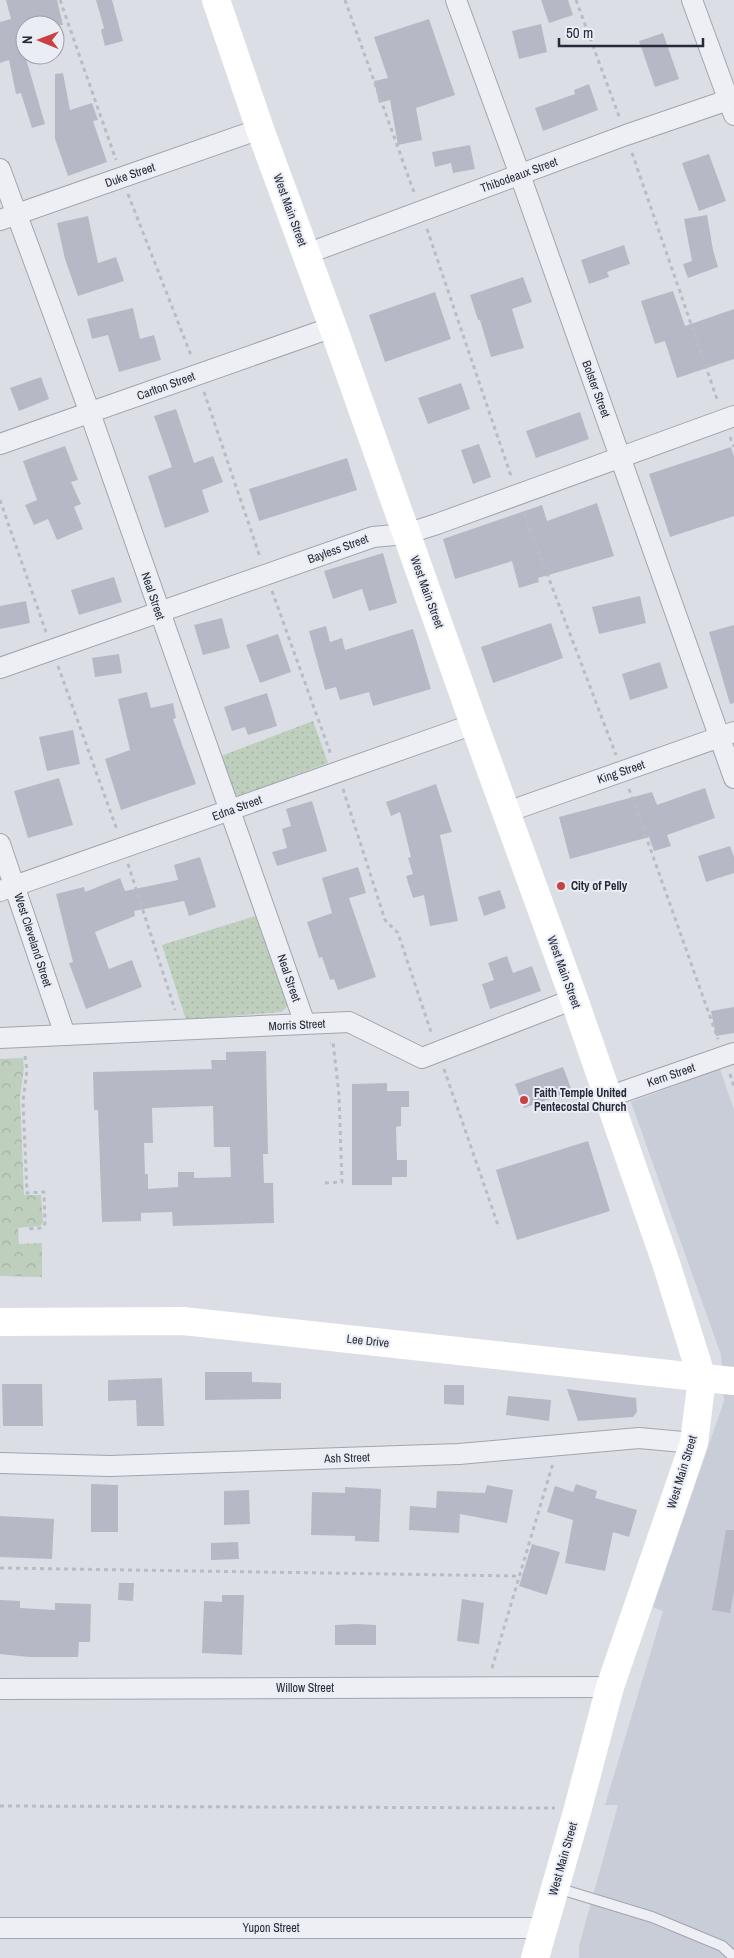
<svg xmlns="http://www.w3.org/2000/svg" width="734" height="1958" font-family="'Archivo Narrow',sans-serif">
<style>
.built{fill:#c9cdd7}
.grass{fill:url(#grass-dots)}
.forest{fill:url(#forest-crowns)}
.building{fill:#b6b9c5;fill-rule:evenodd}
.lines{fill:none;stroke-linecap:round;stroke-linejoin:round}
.lane-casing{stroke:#a1a5af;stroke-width:12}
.street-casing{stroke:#a1a5af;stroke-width:22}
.path{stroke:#babcc4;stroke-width:3;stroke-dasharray:4 4;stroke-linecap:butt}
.lane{stroke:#eeeff4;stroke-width:10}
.street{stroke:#eeeff4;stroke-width:20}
.secondary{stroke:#fff;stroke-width:28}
.poi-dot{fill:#cb4043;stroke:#eaedf3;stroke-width:2}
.labels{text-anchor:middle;stroke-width:4;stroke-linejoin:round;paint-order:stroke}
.street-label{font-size:12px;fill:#262b3b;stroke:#eaedf3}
.poi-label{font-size:12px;font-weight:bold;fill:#262b3b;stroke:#eaedf3;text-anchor:start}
</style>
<defs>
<pattern id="grass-dots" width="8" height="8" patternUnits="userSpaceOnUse" patternTransform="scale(1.25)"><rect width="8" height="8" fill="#bfcfbd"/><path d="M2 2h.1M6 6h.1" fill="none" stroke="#a4b2a3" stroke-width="1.8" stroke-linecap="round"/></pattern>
<pattern id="forest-crowns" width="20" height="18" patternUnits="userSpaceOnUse" patternTransform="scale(1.25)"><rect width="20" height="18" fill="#bfcfbd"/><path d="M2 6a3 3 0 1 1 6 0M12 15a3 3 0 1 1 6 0" fill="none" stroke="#a4b2a3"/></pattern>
</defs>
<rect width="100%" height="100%" fill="#dbdee5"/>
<path class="built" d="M720 1069 734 1110V1958H579V1946L618 1805H605L663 1611 653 1607 724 1401 721 1355 631 1102Z"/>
<path class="grass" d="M313 721 328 763 236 797 221 756Z
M258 915 289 1001 286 1008 281 1012 186 1020 162 945Z"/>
<path class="forest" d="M23 1058 24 1068 20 1097 24 1195H41L43 1222 40 1226 18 1228 19 1244 42 1243V1277L0 1276V1059Z"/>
<path class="building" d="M6 0H57L63 25H25V37L20 38 45 124 32 128 21 93 16 94 9 60 0 63V22L11 19Z
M96 0H112L123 41 105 46 101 30 104 28Z
M541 0H568L573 15 549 23Z
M429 19 455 95 416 108 422 140 398 145 390 100 379 103 374 81 388 78 374 37Z
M541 24 547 52 519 59 512 31Z
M663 33 679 79 655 87 639 41Z
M63 73 70 110 92 103 98 120 93 121 107 162 68 176 55 139V74Z
M589 84 598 110 543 131 535 108 575 94 574 90Z
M470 145 475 169 453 173 451 163 435 167 432 152Z
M709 154 726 201 699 211 682 163Z
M707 215 713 250 718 267 688 278 683 264 692 261 684 219Z
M88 216 98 263 116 257 124 281 78 296 65 259 57 223Z
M624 245 630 264 607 272 609 277 589 284 581 260Z
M523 277 532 302 512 309 524 348 491 357 480 320H478L470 295Z
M673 291 685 326 734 309V359L677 378 665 341 655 344 641 301Z
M435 292 451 339 385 362 369 315Z
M133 308 140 339 154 335 161 360 119 372 108 335 92 339 87 319Z
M41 377 49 399 19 411 10 388Z
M461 383 470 409 428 424 418 398Z
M176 409 194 463 213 456 223 482 202 490 209 512 165 528 148 476 172 467 154 416Z
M580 412 589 439 536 458 526 431Z
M479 444 491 477 473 484 461 450Z
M65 446 78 480 71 482 81 504 74 507 83 529 57 540 48 519 34 525 25 505 37 500 23 461Z
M731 447 734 457V516L670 537 649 474Z
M347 458 357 490 259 521 249 489Z
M597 503 614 556 538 578 539 582 519 588 512 561 455 579 443 539 542 505 547 521Z
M383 553 397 603 369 611 362 589 333 599 324 571Z
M114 577 122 602 79 615 71 590Z
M640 596 646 623 599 634 592 607Z
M26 601 30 623 0 629V606Z
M222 618 230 648 203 655 194 625Z
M551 623 563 658 493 683 481 647Z
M734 625V703L730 704 709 632Z
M326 626 330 642 342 638 345 650 413 629 431 689 373 706 369 692 340 700 336 687 325 690 309 631Z
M278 634 291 672 260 683 246 645Z
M119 654 122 673 95 677 92 658Z
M660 662 668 688 630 700 622 674Z
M147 692 151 708 173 703 176 718 173 719 196 784 121 810 105 759 130 750 118 699Z
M267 693 277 726 248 735 245 727 232 731 224 707Z
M73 730 80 764 47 771 39 737Z
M59 778 73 825 28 838 14 791Z
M436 784 452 832 440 835 458 921 430 926 424 895 413 898 406 876 413 874 408 858 411 857 400 812 391 816 386 802Z
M705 788 715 818 667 835 671 846 654 851 649 837 570 859 559 817 652 792 657 805Z
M312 801 327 851 277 866 272 852 287 848 282 829 291 826 286 809Z
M730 846 734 857V873L706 882 698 856Z
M200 857 216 907 189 916 184 901 134 911 135 916 95 932 109 969 132 960 142 987 86 1009 69 963 73 962 56 894 84 887 85 892 120 878 125 891 178 880 174 865Z
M358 867 366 893 349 898 376 977 338 990 334 979 330 980 322 957 319 958 307 922 332 913 322 878Z
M500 890 506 908 484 916 478 897Z
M507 956 513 973 532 966 541 991 490 1009 482 984 494 980 488 963Z
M734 1007V1033L716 1036 711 1011Z
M266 1051 268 1154H263L264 1183H273L274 1223 173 1226 172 1212 141 1213V1221L102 1222 98 1110H94L93 1072 212 1069 211 1060H226V1052ZM213 1106 214 1147H230L231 1177 194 1178V1172H178V1187L148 1189V1174H145L144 1143H153L152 1108Z
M563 1067 572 1091 524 1108 515 1084Z
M387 1083V1091H409V1107H401V1126L396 1127 397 1160H407V1177H392V1185H352V1084Z
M588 1141 610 1211 517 1240 496 1170Z
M205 1372H252V1382L281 1383V1399L205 1400Z
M162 1378 164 1426H137L136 1400 108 1401V1380Z
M2 1384H42L43 1426H3Z
M444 1385H464V1405L444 1404Z
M567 1389 636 1398 637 1412 633 1417 578 1421Z
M508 1396 551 1400 549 1421 506 1415Z
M91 1484 118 1485V1532H91Z
M576 1484 597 1491 595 1498 637 1510 629 1537 613 1532 605 1571 565 1563 573 1520 547 1512 555 1486 573 1492Z
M487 1485 513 1490 507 1523 460 1514 459 1533 409 1530 410 1506 436 1508 437 1491 485 1493Z
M345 1487 381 1489 379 1542 355 1541V1536L311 1535 312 1492 345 1493Z
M249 1490 250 1524 224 1525V1491Z
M0 1516 54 1519 52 1559 0 1557Z
M726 1530H734V1591L730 1613 712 1610Z
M238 1542 239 1559 211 1560V1543Z
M532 1544 560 1552 547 1595 519 1586Z
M119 1583H134L133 1601 118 1600Z
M222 1595H244L242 1655 202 1653 204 1601 222 1602Z
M462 1599 484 1603 479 1644 457 1641Z
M0 1600 20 1601V1608L55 1610V1603L91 1604 90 1642H79L78 1657H29L0 1654Z
M357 1624 376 1625V1645H335V1625Z"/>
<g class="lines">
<defs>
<path id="lane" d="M557 1888 652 1917 722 1946 734 1957"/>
<path id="street" d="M456 0 520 175 734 778
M692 0 734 115
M0 169 90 413 305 1024
M0 220 260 129
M306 254 626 135 734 98
M0 444 333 327
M0 668 373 537 406 534 437 524 734 416
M507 812 734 732
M0 844 65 1035
M0 891 474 724
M0 1038 349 1022 422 1058 574 999
M608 1097 734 1053
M0 1463 110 1466 459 1454 639 1438 694 1443
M0 1689 610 1687
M0 1928H543"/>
</defs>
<use href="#lane" class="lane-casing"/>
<use href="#street" class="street-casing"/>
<path class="path" d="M60 0 116 160
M345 0 415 195
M576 0 620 119
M632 153 718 402
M128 194 192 358
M427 229 511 476
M204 392 260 557
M730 437 734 447
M0 500 46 632
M524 513 616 755
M272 591 331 755
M58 666 117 830
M343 789 385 920 398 933 432 1035
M629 789 718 1039
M128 864 175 1010
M25 1056 27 1070 23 1101 27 1193 44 1192 45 1223 42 1228 26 1229
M444 1069 499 1228
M730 1074 734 1087
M325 1183 342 1182 339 1095 333 1042 330 1043
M0 1568 519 1576
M492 1668 553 1463
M0 1806 555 1808"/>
<use href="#lane" class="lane"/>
<use href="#street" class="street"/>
<path class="secondary" d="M216 0 260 129 333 327 474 724 574 999 666 1263 702 1378 694 1443 610 1687 578 1808 535 1958
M0 1322 183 1321 734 1381"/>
</g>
<g class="poi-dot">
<circle cx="561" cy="886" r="5"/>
<circle cx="524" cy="1100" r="5"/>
</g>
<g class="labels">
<g class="street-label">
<text transform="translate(130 175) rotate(-19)" y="4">Duke Street</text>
<text transform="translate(519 175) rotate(-20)" y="4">Thibodeaux Street</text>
<text transform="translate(290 210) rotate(70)" y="4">West Main Street</text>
<text transform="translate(166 386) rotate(-20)" y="4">Carlton Street</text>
<text transform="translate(596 389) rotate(70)" y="4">Bolster Street</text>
<text transform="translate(338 549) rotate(-20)" y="4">Bayless Street</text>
<text transform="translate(427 592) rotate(70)" y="4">West Main Street</text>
<text transform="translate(153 596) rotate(71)" y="4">Neal Street</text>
<text transform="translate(621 772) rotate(-19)" y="4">King Street</text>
<text transform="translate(237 808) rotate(-20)" y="4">Edna Street</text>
<text transform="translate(33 940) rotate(72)" y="4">West Cleveland Street</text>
<text transform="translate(564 972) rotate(70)" y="4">West Main Street</text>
<text transform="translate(289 978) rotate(71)" y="4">Neal Street</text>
<text transform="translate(297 1025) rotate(-3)" y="4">Morris Street</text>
<text transform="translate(671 1075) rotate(-19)" y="4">Kern Street</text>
<text transform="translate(368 1341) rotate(6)" y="4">Lee Drive</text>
<text transform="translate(347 1458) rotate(-2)" y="4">Ash Street</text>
<text transform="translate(682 1472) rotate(-73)" y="4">West Main Street</text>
<text x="305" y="1692">Willow Street</text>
<text transform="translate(563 1859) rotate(-74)" y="4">West Main Street</text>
<text x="271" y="1932">Yupon Street</text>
</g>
<g class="poi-label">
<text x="571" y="890">City of Pelly</text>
<text x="534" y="1097">Faith Temple United<tspan x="534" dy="14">Pentecostal Church</tspan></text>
</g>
</g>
<g transform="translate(40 40) rotate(271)"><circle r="24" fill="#eaedf3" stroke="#9c9fa9"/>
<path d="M0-4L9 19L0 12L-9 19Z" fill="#cb4043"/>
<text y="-8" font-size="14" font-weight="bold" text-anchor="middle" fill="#262b3b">N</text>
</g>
<path d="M559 38v8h144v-8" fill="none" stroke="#262b3b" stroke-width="2.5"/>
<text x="566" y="38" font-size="15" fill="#262b3b" stroke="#eaedf3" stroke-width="4" paint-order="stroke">50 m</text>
</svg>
